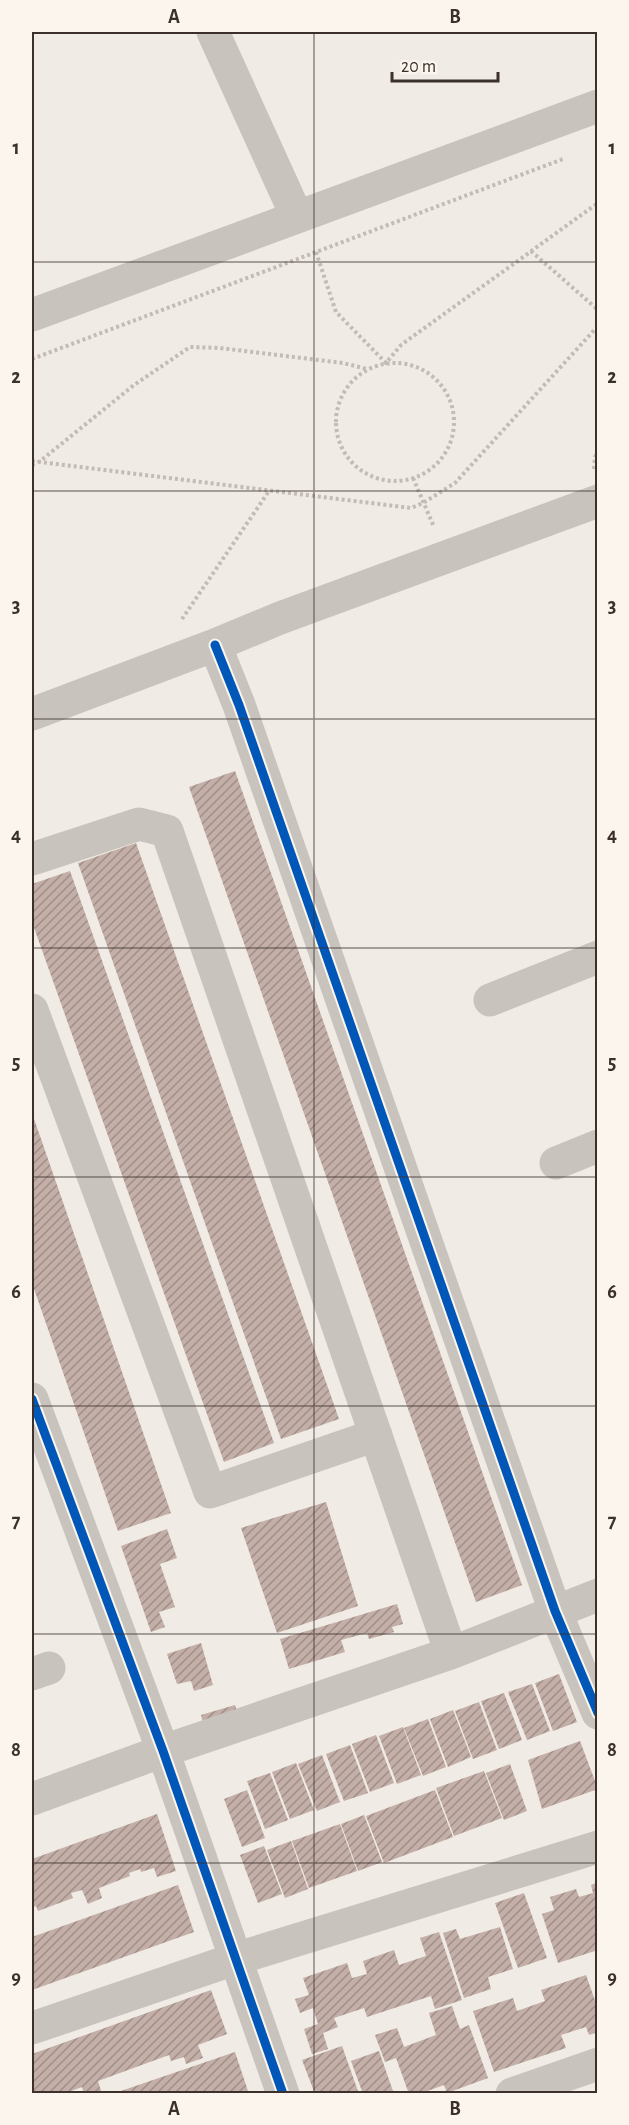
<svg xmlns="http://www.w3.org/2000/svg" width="629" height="2125" font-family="'Alegreya Sans',sans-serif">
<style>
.building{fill:url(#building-hatch)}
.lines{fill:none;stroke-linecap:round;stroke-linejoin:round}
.path{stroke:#c2bbb6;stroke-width:4;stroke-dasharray:3 3;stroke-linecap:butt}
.minor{stroke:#c9c3be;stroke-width:33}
.cycleway-casing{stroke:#fbf5ee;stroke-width:13}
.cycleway{stroke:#0057b8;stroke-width:9}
.grid{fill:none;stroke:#3b302b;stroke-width:1.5;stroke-opacity:0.55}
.neatline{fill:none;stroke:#3b302b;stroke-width:2}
.grid-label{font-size:20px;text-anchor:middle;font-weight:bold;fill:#3b302b}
</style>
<defs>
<pattern id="building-hatch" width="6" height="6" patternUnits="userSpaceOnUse" patternTransform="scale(1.5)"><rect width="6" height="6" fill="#c3afa7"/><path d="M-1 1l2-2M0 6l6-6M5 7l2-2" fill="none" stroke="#a08f88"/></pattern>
</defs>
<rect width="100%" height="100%" fill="#f0ebe5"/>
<path class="building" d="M235 771 522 1585 476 1602 189 787Z
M136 843 339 1419 281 1439 78 863Z
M70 871 274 1443 224 1462 32 922V884Z
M32 1113 171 1513 118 1531 32 1283Z
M326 1502 358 1606 277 1633 241 1528Z
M167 1529 177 1558 160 1564 175 1607 159 1612 165 1627 151 1632 121 1546Z
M397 1604 403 1624 392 1627 394 1632 369 1639 367 1633 341 1640 345 1652 289 1669 280 1639Z
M201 1643 213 1685 194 1691 191 1681 177 1684 167 1654Z
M559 1674 577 1722 553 1731 535 1683Z
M532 1684 550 1731 527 1740 508 1692Z
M504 1693 522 1740 499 1749 481 1701Z
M479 1702 497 1750 473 1759 455 1711Z
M235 1705 240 1720 205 1730 201 1715Z
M453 1710 471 1757 448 1767 430 1719Z
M428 1719 446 1767 423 1776 404 1728Z
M403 1727 421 1775 397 1784 379 1736Z
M376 1735 394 1783 370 1792 352 1744Z
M580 1741 598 1789 542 1809 528 1760Z
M350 1745 368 1793 344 1801 326 1754Z
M322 1755 340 1802 317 1811 298 1764Z
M296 1763 314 1810 290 1819 272 1772Z
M510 1764 527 1811 504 1820 486 1773Z
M484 1771 502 1818 454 1836 436 1788Z
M270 1773 288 1820 265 1829 247 1781Z
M247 1790 265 1838 242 1847 224 1799Z
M435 1790 453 1837 384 1863 366 1816Z
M157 1814 176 1871 157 1877 154 1868 141 1872 140 1869 129 1873 130 1876 99 1888 102 1898 88 1904 82 1890 71 1893 73 1898 38 1911 36 1906 32 1907V1859Z
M364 1815 382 1862 358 1871 341 1824Z
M340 1824 357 1871 309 1888 292 1841Z
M291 1841 308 1889 285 1898 267 1850Z
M264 1846 282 1894 258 1903 240 1855Z
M598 1882V1950L558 1963 542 1914 554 1910 550 1897 576 1889 579 1897 593 1893 591 1885Z
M178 1885 194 1932 32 1990V1937Z
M524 1893 547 1958 518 1968 495 1903Z
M500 1927 513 1969 488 1977 491 1989 464 1998 443 1933 456 1929 460 1939Z
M439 1932 462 2000 435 2009 431 1996 367 2017 364 2008 334 2018 338 2027 323 2033 328 2049 312 2054 304 2029 318 2024 313 2008 300 2013 295 1999 309 1995 303 1978 347 1963 352 1978 367 1974 363 1961 394 1950 399 1965 426 1956 420 1938Z
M586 1975 598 2009V2032L589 2035 586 2027 561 2035 566 2048 494 2072 473 2011 513 1998 517 2011 545 2001 541 1990Z
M211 1990 227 2034 198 2045 203 2058 186 2064 184 2057 171 2061 169 2055 98 2081 102 2094H84L82 2087 63 2094H32V2054Z
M452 2006 460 2029 469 2025 488 2078 447 2093 444 2085 419 2094H409L396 2058 385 2062 375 2035 397 2028 404 2047 436 2035 429 2013Z
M342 2046 359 2094H315L302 2060Z
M379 2051 394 2094H363L351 2061Z
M235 2052 249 2094H115V2093Z"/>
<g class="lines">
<path class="path" d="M531 251 598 310
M316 252 336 312 386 363 401 345 598 203
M32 359 563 159
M336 422a59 59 0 1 1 118 0a59 59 0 1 1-118 0Z
M32 461 411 508 423 503 455 483 598 326
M32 465 39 462 134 385 190 347 220 348 343 363 367 369
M594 469 595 457 598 452
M413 478 434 527
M182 619 269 491"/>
<path class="minor" d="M213 32 297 217
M32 315 598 106
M215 645 239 705 555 1611 598 1713
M32 714 215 645 280 618 598 501
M32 859 139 824 167 831 451 1653
M490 1000 598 957
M32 1010 210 1492 376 1435
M556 1163 598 1146
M32 1399 163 1751 283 2094
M32 1674 49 1668
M32 1799 163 1751 451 1653 598 1595
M32 2028 235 1959 598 1847
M512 2094 598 2064"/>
<defs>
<path id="cycleway" d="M215 645 239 705 555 1611 598 1713
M32 1399 163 1751 283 2094"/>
</defs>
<use href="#cycleway" class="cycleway-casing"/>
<use href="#cycleway" class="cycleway"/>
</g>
<path class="grid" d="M314 32V2094M32 262H598M32 491H598M32 719H598M32 948H598M32 1177H598M32 1406H598M32 1634H598M32 1863H598"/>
<rect width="629" height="2125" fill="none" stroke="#fbf5ee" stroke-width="66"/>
<path d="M392 72v9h106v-9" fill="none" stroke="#3b302b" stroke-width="3"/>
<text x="401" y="72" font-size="18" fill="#3b302b" stroke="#fbf5ee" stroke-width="4.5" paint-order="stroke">20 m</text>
<rect x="33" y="33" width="563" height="2059" class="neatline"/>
<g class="grid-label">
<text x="174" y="23">A</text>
<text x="455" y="23">B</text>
<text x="16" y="154">1</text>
<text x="612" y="154">1</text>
<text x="16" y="383">2</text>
<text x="612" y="383">2</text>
<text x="16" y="612">3</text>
<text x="612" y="612">3</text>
<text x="16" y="841">4</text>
<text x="612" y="841">4</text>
<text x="16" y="1069">5</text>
<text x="612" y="1069">5</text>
<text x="16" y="1298">6</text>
<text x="612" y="1298">6</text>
<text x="16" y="1527">7</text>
<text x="612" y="1527">7</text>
<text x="16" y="1756">8</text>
<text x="612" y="1756">8</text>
<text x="16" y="1984">9</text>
<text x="612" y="1984">9</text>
<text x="174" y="2115">A</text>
<text x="455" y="2115">B</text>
</g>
</svg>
